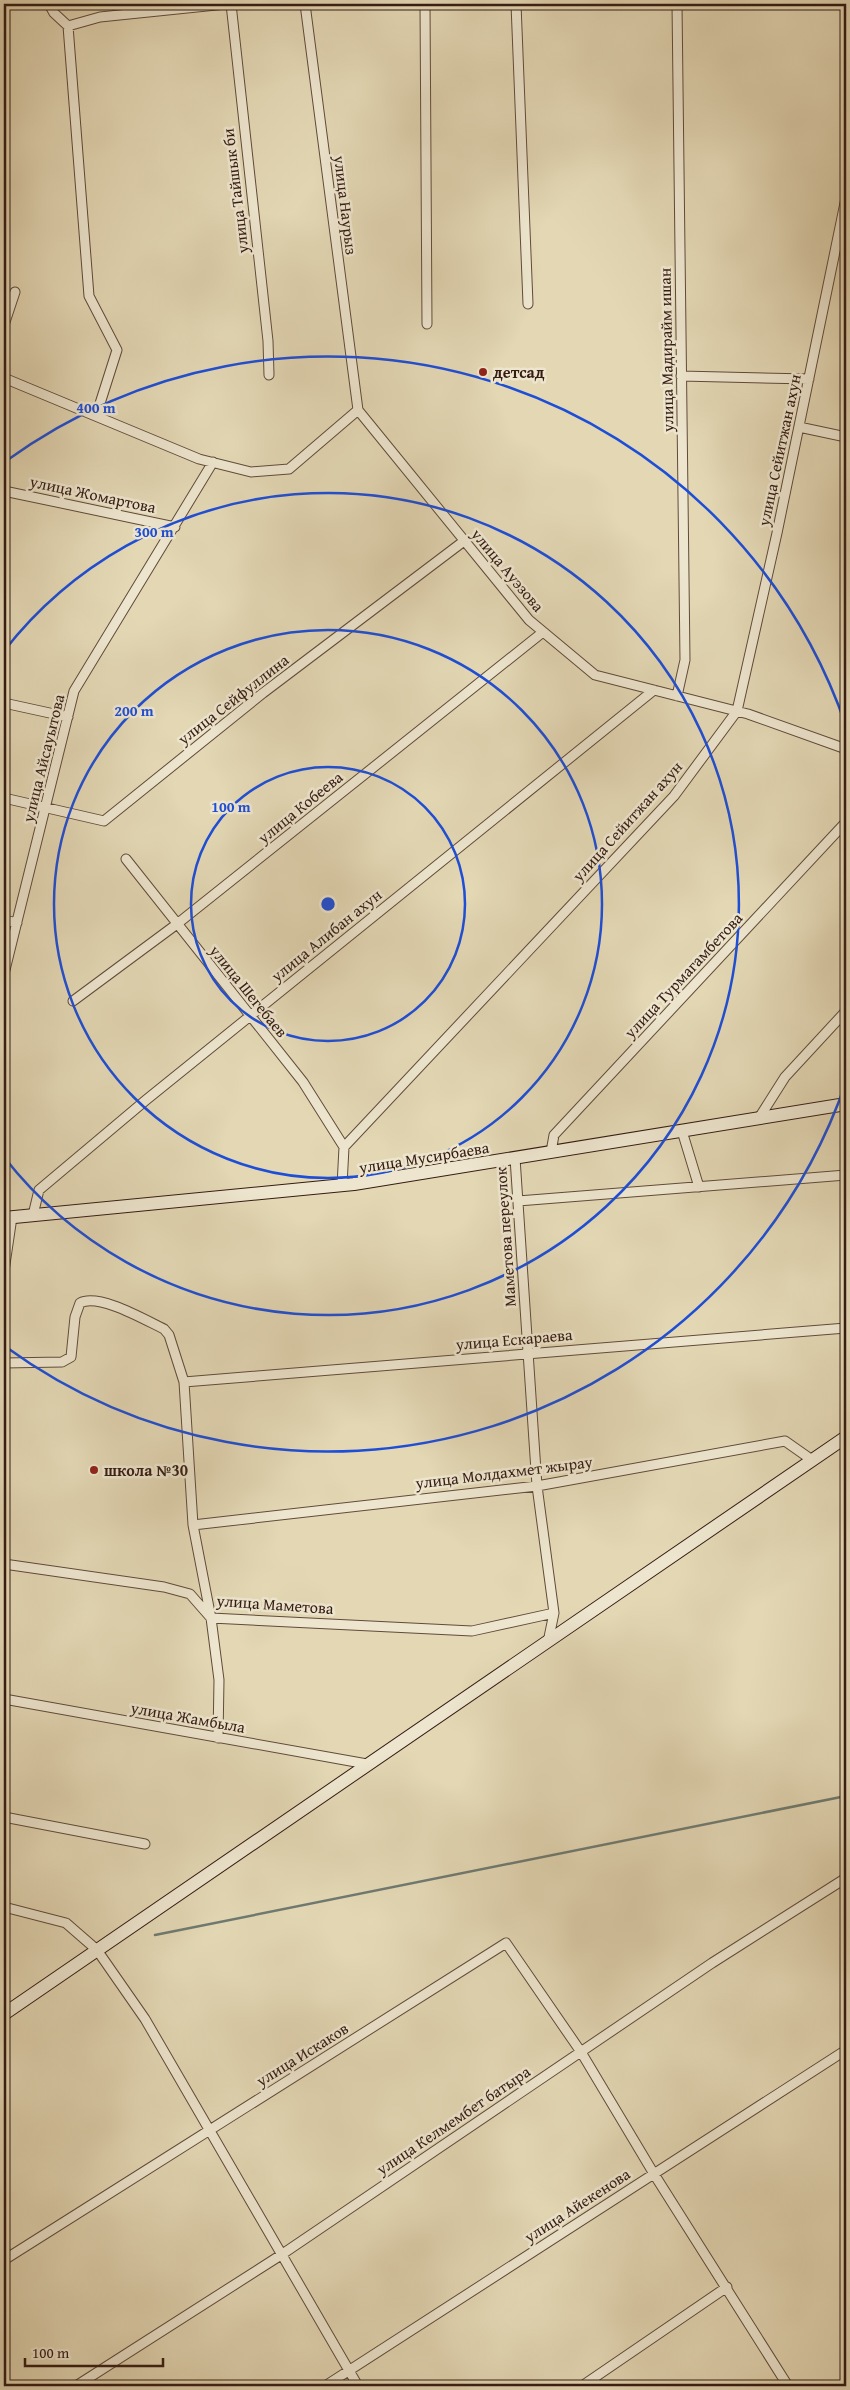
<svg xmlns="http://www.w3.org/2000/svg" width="850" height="2390" font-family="'Gentium Book Plus',serif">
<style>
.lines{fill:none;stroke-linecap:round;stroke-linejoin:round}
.stream{stroke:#6f7a71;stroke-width:2.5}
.street-casing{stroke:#604b3b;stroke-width:11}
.secondary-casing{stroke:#351c13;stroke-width:14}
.street{stroke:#ede5ce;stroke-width:9}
.secondary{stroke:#ede5ce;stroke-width:12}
.ring{fill:none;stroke:#1d4ed8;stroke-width:2.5}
.poi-dot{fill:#8f2418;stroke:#ede5ce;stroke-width:2}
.labels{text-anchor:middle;stroke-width:5;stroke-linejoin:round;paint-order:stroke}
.street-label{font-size:16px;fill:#351c13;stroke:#ede5ce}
.poi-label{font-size:16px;font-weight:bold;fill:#351c13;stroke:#ede5ce;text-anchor:start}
.centre{fill:#1d4ed8;stroke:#ede5ce;stroke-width:2.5}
.ring-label{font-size:15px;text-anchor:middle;font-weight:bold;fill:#1d4ed8;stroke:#ede5ce;stroke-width:5;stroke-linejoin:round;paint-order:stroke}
</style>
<rect width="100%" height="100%" fill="#e3d7b4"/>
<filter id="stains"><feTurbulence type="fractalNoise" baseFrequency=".004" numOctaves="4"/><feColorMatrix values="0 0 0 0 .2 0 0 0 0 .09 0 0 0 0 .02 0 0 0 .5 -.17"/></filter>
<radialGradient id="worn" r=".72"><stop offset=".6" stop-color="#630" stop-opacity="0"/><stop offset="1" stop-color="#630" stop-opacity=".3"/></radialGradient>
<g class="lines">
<path class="stream" d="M155 1935 846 1796"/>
<defs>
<path id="street" d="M49 4 54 13 68 26
M231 4 268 341 269 375
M305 4 358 410
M425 4 427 324
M516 4 528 304
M677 4 685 660 677 696
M4 325 15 292
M681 376 809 379
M4 378 199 459 251 472 289 469 358 410
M358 410 529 620 595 675 748 714 846 749
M96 416 117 350 89 296 68 26 100 17 226 4
M799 427 846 437
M4 491 175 527
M4 703 68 717
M4 798 104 821 263 693 464 541
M126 859 303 1082 344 1147
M4 920 17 923
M4 974 74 691 213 462
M73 1001 177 924 543 632
M759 1118 785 1077 846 1011
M682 1131 699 1187
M551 1152 554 1135 846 822
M515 1158 537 1486 554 1613 548 1642
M342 1186 344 1147 674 796 737 711 777 533 846 198
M518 1201 846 1175
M33 1215 39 1190 146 1100 654 690
M4 1271 12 1217
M4 1363 62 1362 71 1357 75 1317 80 1303C99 1293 145 1320 164 1329L169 1335 184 1382 193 1525 211 1618 219 1680 218 1738
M184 1382 846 1328
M193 1525 537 1486 785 1441 812 1460
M4 1564 164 1587 190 1594 211 1618 472 1631 554 1613
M4 1699 367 1764
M4 1817 145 1844
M4 1907 66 1923 97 1950 145 2019 358 2386
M4 2260 506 1943 581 2052 654 2174 788 2386
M76 2386 281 2255 712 1963 846 1878
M325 2386 846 2050
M582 2386 727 2287"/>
<path id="secondary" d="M4 1218 354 1184 846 1104
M4 2014 846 1437"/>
</defs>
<use href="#street" class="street-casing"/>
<use href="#secondary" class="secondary-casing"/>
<use href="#street" class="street"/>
<use href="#secondary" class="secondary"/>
</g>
<g class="ring">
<circle cx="328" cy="904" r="137"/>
<circle cx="328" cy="904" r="274"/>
<path d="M4 651A411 411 0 1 1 4 1157"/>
<path d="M846 1082A548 548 0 0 1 6 1347M6 461A548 548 0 0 1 846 726"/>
</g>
<g class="poi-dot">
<circle cx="483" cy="372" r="5"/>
<circle cx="94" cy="1470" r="5"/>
</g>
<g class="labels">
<g class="street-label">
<text transform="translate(235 191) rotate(-97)" y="6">улица Тайшык би</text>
<text transform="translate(346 205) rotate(83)" y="6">улица Наурыз</text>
<text transform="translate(666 350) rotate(-91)" y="6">улица Мадирайм ишан</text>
<text transform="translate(779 450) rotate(-78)" y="6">улица Сейитжан ахун</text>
<text transform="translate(93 494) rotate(12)" y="6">улица Жомартова</text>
<text transform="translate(508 570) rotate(50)" y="6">улица Ауэзова</text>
<text transform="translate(233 699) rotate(-38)" y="6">улица Сейфуллина</text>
<text transform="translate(43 758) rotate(-76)" y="6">улица Айсауытова</text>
<text transform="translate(300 807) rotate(-39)" y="6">улица Кобеева</text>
<text transform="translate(627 821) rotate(-48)" y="6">улица Сейитжан ахун</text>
<text transform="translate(326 935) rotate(-39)" y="6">улица Алибан ахун</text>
<text transform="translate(683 975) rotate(-47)" y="6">улица Турмагамбетова</text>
<text transform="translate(249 991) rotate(51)" y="6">улица Шегебаев</text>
<text transform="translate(424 1157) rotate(-9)" y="6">улица Мусирбаева</text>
<text transform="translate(505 1237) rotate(-94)" y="6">Маметова переулок</text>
<text transform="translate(514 1339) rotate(-5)" y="6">улица Ескараева</text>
<text transform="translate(504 1472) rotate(-7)" y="6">улица Молдахмет жырау</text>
<text transform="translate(275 1604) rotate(4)" y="6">улица Маметова</text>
<text transform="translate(188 1717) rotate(10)" y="6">улица Жамбыла</text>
<text transform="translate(302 2054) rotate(-32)" y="6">улица Искаков</text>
<text transform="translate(453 2120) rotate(-34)" y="6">улица Келмембет батыра</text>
<text transform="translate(577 2205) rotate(-33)" y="6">улица Айекенова</text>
</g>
<g class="poi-label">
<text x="493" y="378">детсад</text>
<text x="104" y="1476">школа №30</text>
</g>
</g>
<circle cx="328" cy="904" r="8" class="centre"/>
<g class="ring-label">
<text x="96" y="413">400 m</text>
<text x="154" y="537">300 m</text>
<text x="134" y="716">200 m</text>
<text x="231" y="812">100 m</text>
</g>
<rect width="850" height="2390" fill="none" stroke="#e3d7b4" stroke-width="20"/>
<rect x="5" y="5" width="840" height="2380" fill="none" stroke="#351c13" stroke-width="2.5"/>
<rect x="10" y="10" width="830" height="2370" fill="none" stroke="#351c13"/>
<path d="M25 2358v8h138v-8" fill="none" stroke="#351c13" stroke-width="2.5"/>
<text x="32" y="2358" font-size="15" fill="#351c13" stroke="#ede5ce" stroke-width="4" paint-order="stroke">100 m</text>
<rect width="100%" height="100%" filter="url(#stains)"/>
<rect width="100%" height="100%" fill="url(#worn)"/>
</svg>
